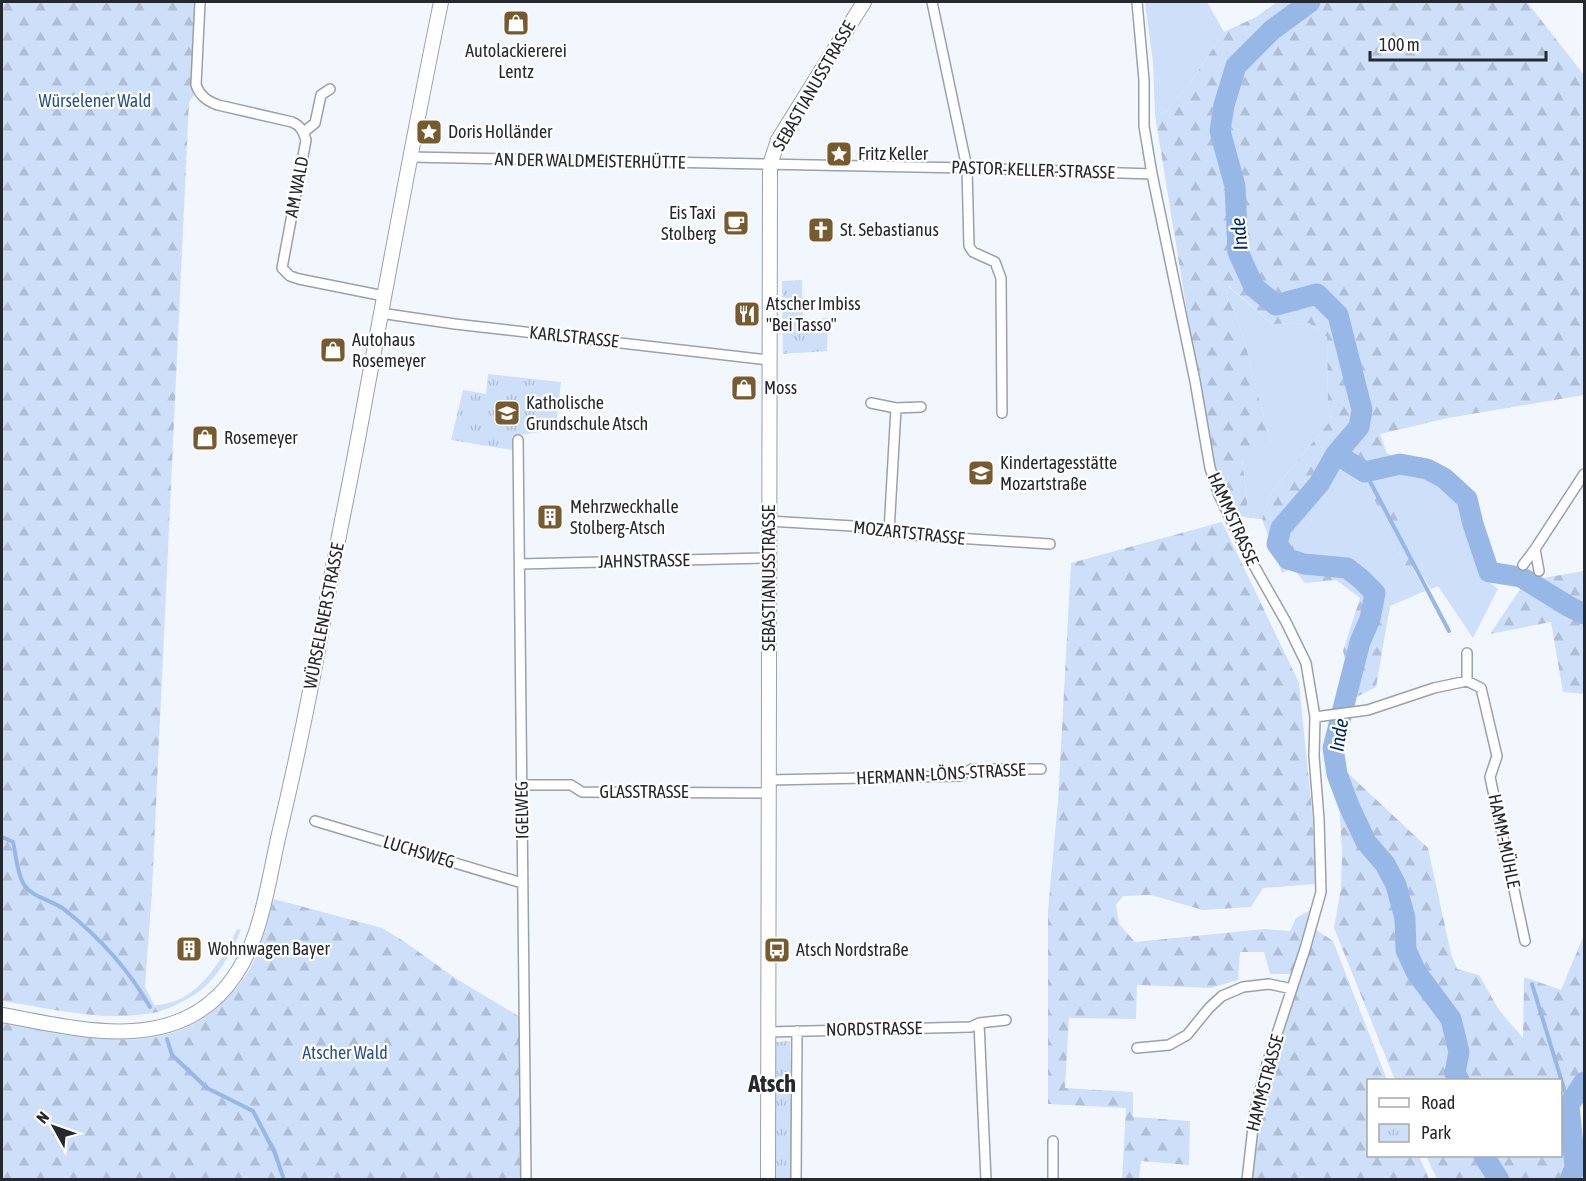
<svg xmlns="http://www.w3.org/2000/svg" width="1586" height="1181" font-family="'Asap Condensed',sans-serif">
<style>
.green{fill:#cddff9}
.forest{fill:url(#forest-firs)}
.park{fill:url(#park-tufts)}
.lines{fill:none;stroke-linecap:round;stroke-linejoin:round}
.stream{stroke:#97b8e7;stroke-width:4}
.river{stroke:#97b8e7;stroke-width:21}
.street-casing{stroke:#99a1ab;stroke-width:12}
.secondary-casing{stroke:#99a1ab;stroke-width:16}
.street{stroke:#fff;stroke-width:9}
.secondary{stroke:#fff;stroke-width:14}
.labels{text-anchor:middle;stroke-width:4.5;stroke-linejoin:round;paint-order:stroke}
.poi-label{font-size:18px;fill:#25282c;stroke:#fff;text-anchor:start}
.street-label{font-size:18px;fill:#25282c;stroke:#fff}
.park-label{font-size:18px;fill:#29528c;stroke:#fff}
.water-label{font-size:20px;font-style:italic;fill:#00285e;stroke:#fff}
.district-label{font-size:24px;font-weight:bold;fill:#25282c;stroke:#fff}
</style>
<defs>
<pattern id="forest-firs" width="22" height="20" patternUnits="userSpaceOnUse" patternTransform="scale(1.5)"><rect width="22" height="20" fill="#cddff9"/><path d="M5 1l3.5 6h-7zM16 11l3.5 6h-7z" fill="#b0bfd6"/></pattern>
<pattern id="park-tufts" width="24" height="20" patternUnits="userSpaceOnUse" patternTransform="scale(1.5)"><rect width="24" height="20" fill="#cddff9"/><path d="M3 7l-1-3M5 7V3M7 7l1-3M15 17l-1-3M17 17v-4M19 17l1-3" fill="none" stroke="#b0bfd6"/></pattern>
</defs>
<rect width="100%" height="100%" fill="#f2f7fe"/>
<path class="green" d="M1151 2H1207L1224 32 1192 80 1167 111 1155 115 1153 62 1145 3Z
M1228 286 1272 324 1309 323 1327 337 1328 403 1331 420 1271 493 1262 519 1249 518 1242 457 1271 445 1243 335 1225 290Z
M1336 465 1367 484 1407 569H1413L1425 591 1390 606 1366 576 1335 560 1295 551 1287 533 1310 525 1312 506Z
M1396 467 1416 470 1441 481 1465 501 1484 578 1498 589 1473 638 1438 586 1431 589 1419 570H1421L1377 477 1395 473Z
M237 929 241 930C221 975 205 996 158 1012L155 1005C195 1005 222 961 237 929Z"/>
<path class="forest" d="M2 2H196L192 85 195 94 189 102 152 891 145 987 158 1012C106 1023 53 1009 2 1001Z
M1277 2H1527L1584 75V395L1448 418 1380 434 1387 453 1398 460 1395 473 1377 477 1422 570 1407 569 1367 484 1336 466 1312 506 1310 525 1288 534 1295 551 1335 560 1366 576 1390 606 1376 687 1339 706 1346 663 1343 651 1360 598 1336 580 1305 583 1293 568 1282 573 1262 519 1271 493 1331 420 1328 403 1327 337 1309 323 1272 324 1229 286 1225 290 1243 335 1271 445 1242 458 1249 518 1236 515 1215 468 1204 417 1155 115 1167 111 1192 80 1224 32 1256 17Z
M1222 522 1299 683 1313 821 1315 884 1263 888 1251 907 1203 910 1151 895 1123 896 1116 905 1119 924 1135 942 1265 929 1290 931 1296 918 1312 909 1291 974H1270L1264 952H1240L1238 980 1211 988 1137 985 1136 1019 1069 1018 1065 1088 1133 1092V1117L1190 1121 1189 1165 1141 1161 1139 1179H1122L1126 1108 1048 1104V910L1058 801 1071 563Z
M1533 570 1543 578 1584 571V694L1563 692 1551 622 1490 634Z
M1337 763 1428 848 1451 954 1457 969 1479 975 1499 1010 1523 1038 1524 977 1561 990 1584 935V1086L1561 1089 1560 1080H1395L1334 928 1341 888 1342 852Z
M274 899 382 928 405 942 455 978 520 1017 521 1179H2V1023C73 1034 157 1061 218 1007 233 993 248 976 256 956 264 938 268 918 274 899Z
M1315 929 1333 941 1387 1080H1368V1156H1419L1429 1179 1251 1180C1258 1092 1292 1012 1315 929Z
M1561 1097 1564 1159 1563 1179H1437L1426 1156H1560Z"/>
<path class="park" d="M802 280 803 320 828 318 827 351 783 354 782 281Z
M488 374 561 382 555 430 512 436V450L451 440 463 390 486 394Z
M790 1041 793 1179H775L774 1042Z"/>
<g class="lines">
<path class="stream" d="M1365 472 1449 631
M2 837 13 842C16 855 17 872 23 883 31 898 53 900 65 910 99 937 129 970 150 1007
M1532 984 1569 1105
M167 1039 172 1055 207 1088 253 1111 275 1153 284 1180"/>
<path class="river" d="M1310 2 1272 30 1236 66 1224 105 1220 131 1235 186 1238 252 1254 287 1276 305 1317 294 1338 315 1362 410 1359 427 1336 454 1319 484 1281 528 1277 544 1288 559 1304 564 1347 568 1361 579 1375 593 1370 619 1360 642 1333 748 1337 774 1349 806 1366 842 1385 864 1396 885 1405 918 1406 950 1416 972 1451 1019 1459 1052 1455 1073 1459 1080
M1336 454 1365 472 1400 464 1427 469 1444 478 1467 499 1473 524 1489 572 1521 577 1568 606 1584 614
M1484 1156 1499 1180
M1570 1180 1575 1167 1569 1105 1584 1082"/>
<defs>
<path id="street" d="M200 2 196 85C200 96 207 101 218 105L292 122C301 126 303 131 306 140L282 268 290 276 299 279 384 296
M932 2 967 168 969 246 973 252 995 262 1001 278 1002 413
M1137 2 1144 80V126L1152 174 1195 381 1210 468 1219 495 1248 555 1286 622 1306 663 1315 717 1314 756 1319 819 1321 892 1305 949 1267 1064 1255 1110 1247 1180
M304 132 315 123 321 95 330 89
M410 157 967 168 1152 174
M380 313 455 324 769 360
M871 403 896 408 889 532
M896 408 921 407
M518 440 526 1180
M768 521 853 526 910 535 1050 544
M520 564 768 558
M1523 565 1535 549
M1539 571 1535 549 1584 474
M1467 681V653
M1315 717 1368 710 1434 688 1467 681 1481 688 1497 756 1490 777 1525 941
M769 780 960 776 972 769H1041
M521 785H571L582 792 769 793
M315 821 522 883
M979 1023 986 1180
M769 1032 971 1027 979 1023 1006 1020
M1137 1048 1169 1045 1187 1035 1209 1008 1222 996 1243 987 1269 984 1292 989
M1053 1141V1180
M796 1180 797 1031"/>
<path id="secondary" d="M2 1015C71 1027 160 1053 218 996 261 954 266 890 279 834 298 755 314 675 328 594 338 538 350 483 360 428 386 285 412 143 441 2
M768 1180 770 165 778 140 864 2"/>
</defs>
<use href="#street" class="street-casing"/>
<use href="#secondary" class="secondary-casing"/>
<use href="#street" class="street"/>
<use href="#secondary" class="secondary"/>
</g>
<defs>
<symbol id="shop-square" viewBox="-11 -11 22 22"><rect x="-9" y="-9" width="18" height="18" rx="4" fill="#775a2d" stroke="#fff"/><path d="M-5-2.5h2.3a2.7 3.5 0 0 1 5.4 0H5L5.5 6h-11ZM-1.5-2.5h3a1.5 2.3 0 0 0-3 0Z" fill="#fff"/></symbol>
<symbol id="sight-square" viewBox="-11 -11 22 22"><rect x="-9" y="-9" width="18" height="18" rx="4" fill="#775a2d" stroke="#fff"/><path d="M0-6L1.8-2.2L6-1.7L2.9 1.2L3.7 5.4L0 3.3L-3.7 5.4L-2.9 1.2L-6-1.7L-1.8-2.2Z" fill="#fff"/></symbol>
<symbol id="cafe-square" viewBox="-11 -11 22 22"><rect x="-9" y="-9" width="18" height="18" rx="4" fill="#775a2d" stroke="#fff"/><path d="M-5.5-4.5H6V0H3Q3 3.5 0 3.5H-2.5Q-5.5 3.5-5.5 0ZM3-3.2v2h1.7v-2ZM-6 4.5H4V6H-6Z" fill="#fff"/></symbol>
<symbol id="church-square" viewBox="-11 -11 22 22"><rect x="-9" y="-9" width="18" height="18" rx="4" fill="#775a2d" stroke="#fff"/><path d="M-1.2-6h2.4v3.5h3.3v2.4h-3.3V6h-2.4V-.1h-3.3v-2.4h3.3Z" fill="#fff"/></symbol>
<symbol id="restaurant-square" viewBox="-11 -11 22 22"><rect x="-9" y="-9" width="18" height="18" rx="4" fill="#775a2d" stroke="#fff"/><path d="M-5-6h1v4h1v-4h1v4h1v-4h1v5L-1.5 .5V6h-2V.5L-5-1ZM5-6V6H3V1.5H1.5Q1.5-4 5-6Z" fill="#fff"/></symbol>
<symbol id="school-square" viewBox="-11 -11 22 22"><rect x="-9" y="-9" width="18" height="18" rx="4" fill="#775a2d" stroke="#fff"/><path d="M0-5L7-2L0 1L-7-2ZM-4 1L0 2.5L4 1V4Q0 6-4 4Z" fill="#fff"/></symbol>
<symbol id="building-square" viewBox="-11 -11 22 22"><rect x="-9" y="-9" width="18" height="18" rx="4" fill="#775a2d" stroke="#fff"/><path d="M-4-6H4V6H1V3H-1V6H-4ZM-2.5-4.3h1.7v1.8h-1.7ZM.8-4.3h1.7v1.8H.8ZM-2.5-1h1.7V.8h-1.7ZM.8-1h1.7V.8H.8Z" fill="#fff"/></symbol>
<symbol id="bus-square" viewBox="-11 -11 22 22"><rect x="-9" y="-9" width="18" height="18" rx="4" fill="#775a2d" stroke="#fff"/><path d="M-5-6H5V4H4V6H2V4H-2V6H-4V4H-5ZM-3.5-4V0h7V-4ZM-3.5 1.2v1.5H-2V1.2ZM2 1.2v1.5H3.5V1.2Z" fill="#fff"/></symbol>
</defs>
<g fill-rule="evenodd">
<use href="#shop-square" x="501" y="8" width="30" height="30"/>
<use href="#sight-square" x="414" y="117" width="30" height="30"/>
<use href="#sight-square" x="824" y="139" width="30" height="30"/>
<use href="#cafe-square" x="721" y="208" width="30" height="30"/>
<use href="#church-square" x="806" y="215" width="30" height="30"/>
<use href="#restaurant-square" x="732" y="299" width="30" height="30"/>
<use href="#shop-square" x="318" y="335" width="30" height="30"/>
<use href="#shop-square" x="729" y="373" width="30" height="30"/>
<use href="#school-square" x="492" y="398" width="30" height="30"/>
<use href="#shop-square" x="190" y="423" width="30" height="30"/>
<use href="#school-square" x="966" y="458" width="30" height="30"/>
<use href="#building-square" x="535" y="502" width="30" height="30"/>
<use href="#building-square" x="174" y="934" width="30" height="30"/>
<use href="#bus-square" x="762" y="935" width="30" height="30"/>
</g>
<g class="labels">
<g class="poi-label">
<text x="516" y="57" text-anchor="middle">Autolackiererei<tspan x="516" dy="21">Lentz</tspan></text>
<text x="448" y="138">Doris Holländer</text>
<text x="858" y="160">Fritz Keller</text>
<text x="716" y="219" text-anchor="end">Eis Taxi<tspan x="716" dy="21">Stolberg</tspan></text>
<text x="840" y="236">St. Sebastianus</text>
<text x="766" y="310">Atscher Imbiss<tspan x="766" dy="21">"Bei Tasso"</tspan></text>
<text x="352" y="346">Autohaus<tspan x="352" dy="21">Rosemeyer</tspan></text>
<text x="764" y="394">Moss</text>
<text x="526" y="409">Katholische<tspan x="526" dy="21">Grundschule Atsch</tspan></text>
<text x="224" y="444">Rosemeyer</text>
<text x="1000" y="469">Kindertagesstätte<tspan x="1000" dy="21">Mozartstraße</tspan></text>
<text x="570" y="513">Mehrzweckhalle<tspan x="570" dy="21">Stolberg-Atsch</tspan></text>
<text x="208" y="955">Wohnwagen Bayer</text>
<text x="796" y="956">Atsch Nordstraße</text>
</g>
<g class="street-label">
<text transform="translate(814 86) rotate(-60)" y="6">SEBASTIANUSSTRASSE</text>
<text transform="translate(590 161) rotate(1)" y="6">AN DER WALDMEISTERHÜTTE</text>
<text transform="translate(1033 170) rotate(2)" y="6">PASTOR-KELLER-STRASSE</text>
<text transform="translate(297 187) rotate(-79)" y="6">AM WALD</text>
<text transform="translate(574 337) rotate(6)" y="6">KARLSTRASSE</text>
<text transform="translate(1233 519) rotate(66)" y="6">HAMMSTRASSE</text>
<text transform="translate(909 533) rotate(6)" y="6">MOZARTSTRASSE</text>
<text transform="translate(644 561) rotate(-1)" y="6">JAHNSTRASSE</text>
<text transform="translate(769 578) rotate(-90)" y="6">SEBASTIANUSSTRASSE</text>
<text transform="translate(324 616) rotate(-79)" y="6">WÜRSELENER STRASSE</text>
<text transform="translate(941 774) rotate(-3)" y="6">HERMANN-LÖNS-STRASSE</text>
<text x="644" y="798">GLASSTRASSE</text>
<text transform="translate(522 810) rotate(-91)" y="6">IGELWEG</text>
<text transform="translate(1504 841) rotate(78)" y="6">HAMM-MÜHLE</text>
<text transform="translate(419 852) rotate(17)" y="6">LUCHSWEG</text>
<text transform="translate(874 1029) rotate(-1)" y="6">NORDSTRASSE</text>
<text transform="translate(1265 1083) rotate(-75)" y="6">HAMMSTRASSE</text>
</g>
<g class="park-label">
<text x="95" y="107">Würselener Wald</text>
<text x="345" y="1059">Atscher Wald</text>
</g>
<g class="water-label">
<text transform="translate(1239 234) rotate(-96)" y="7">Inde</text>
<text transform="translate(1339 735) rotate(-81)" y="7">Inde</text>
</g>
<g class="district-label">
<text x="772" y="1092">Atsch</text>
</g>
</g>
<rect width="1586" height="1181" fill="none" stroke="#25282c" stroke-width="6"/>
<rect x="1367" y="1079" width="195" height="78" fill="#ffffff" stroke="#a8a9ab" stroke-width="1.5"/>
<rect x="1379" y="1098" width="30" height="9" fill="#ffffff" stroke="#a8a9ab" stroke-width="1.5"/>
<text x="1421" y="1109" font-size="18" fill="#25282c">Road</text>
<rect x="1379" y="1124" width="30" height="18" fill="url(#park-tufts)" stroke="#a8a9ab" stroke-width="1.5"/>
<text x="1421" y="1139" font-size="18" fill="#25282c">Park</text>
<g transform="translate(54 1127) rotate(310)" stroke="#ffffff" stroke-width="4.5" paint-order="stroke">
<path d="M0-4.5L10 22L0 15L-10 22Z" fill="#25282c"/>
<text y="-9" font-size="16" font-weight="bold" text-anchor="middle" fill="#25282c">N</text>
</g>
<path d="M1370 51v9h176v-9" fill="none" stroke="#25282c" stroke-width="3"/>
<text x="1379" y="51" font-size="18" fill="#25282c" stroke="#ffffff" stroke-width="4.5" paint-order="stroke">100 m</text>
</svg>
